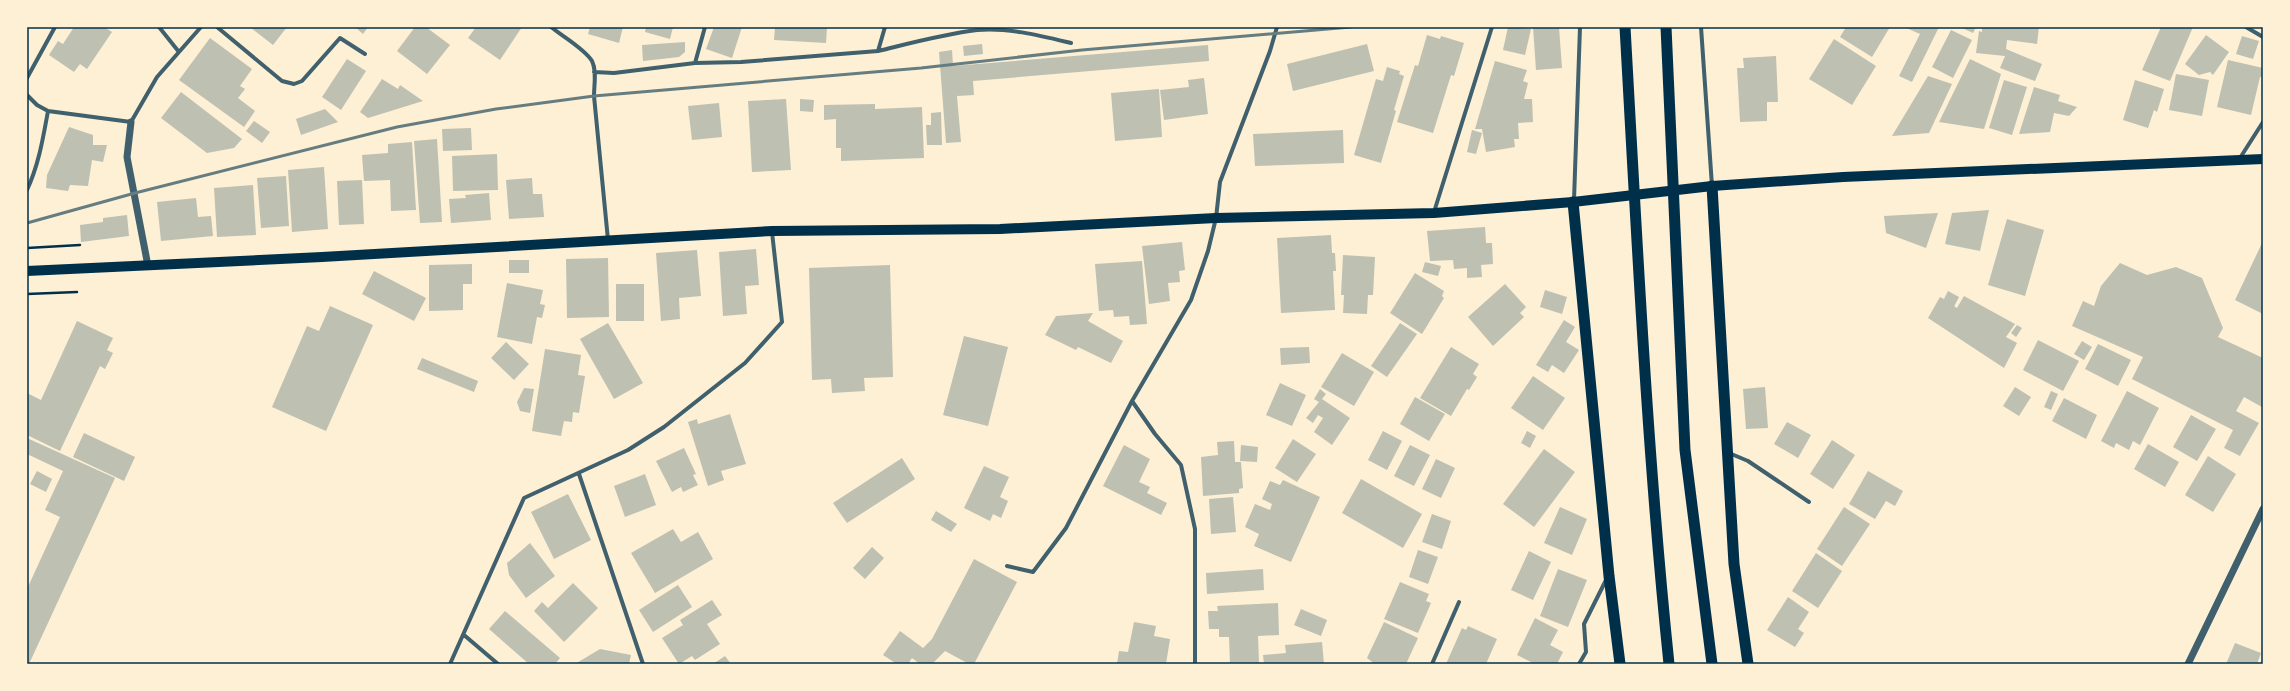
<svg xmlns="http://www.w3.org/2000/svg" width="2290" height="691" font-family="Mulish,sans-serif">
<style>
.building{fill:#bec0b2}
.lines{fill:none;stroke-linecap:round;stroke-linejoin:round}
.path{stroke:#003049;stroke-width:2.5}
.minor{stroke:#3f606c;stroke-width:4}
.tertiary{stroke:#3f606c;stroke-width:7}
.primary{stroke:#003049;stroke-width:10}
.trunk{stroke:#003049;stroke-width:11}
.rail{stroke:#657d81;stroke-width:3}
.neatline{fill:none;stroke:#003049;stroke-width:1.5}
</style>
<rect width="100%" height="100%" fill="#fdf0d5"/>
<path class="building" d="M74 27H104L112 32 87 69 80 64 74 72 49 55 58 41 63 44Z
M250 27H287L273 45Z
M355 27H368L363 34Z
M415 27H426L450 45 427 74 397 51Z
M476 27H522L500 60 468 38Z
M590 27H623L619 43 588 34Z
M646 27H673L670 39 645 32Z
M714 27H742L732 58 706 49Z
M775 27H827L826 43 774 40Z
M1508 27 1531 29 1525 55 1503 50Z
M1533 27H1559L1562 68 1536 70Z
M1846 27H1890L1872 57 1840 37Z
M1904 27H1939L1912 82 1899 76 1920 34Z
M1960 27H1976L1973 33Z
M1982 27H2039L2037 44 2007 40 2006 49 2042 64 2035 81 2000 68 2005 56 1976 53 1979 31 1982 32Z
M2161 27H2193L2170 81 2142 70Z
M1951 30 1972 40 1953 78 1932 67Z
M1427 35 1440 39 1441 36 1464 43 1454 76 1451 75 1433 133 1397 122 1415 65 1418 66Z
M2206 35 2229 52 2213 75 2210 72 2199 75 2185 64Z
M2242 36 2259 41 2253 59 2236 54Z
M210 38 252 69 240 86 245 89 238 98 255 111 244 127 179 80Z
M1834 39 1876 66 1852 105 1809 79Z
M685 42V52L679 57 643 61 642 45Z
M982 44 983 54 964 56 963 46Z
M1367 44 1374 71 1293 91 1287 64Z
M1208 45 1209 61 973 81 974 95 957 96 961 142 946 143 939 52 952 50 953 66Z
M1776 56 1778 102H1767V121L1740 122 1737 68H1744L1743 58Z
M347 59 366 71 341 110 322 97Z
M1970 59 2001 74 1984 129 1939 122Z
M2228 60 2263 68V77H2260L2251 115 2217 107Z
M1495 61 1527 70 1523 81 1528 83 1524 99H1532L1533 122 1518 123 1519 139H1514L1515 147 1486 152 1482 129H1475Z
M1387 67 1400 71 1399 74 1404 76 1394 110 1396 111 1381 163 1354 155 1376 79 1383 81Z
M2176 74 2209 80 2202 116 2169 110Z
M1928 76 1952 84 1929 133 1892 136Z
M1204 78 1208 114 1164 120 1160 90 1189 87 1188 80Z
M382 79 398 89 400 85 423 101 368 118 360 112Z
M2004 80 2027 87 2012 135 1989 128Z
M2135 80 2164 89 2157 112 2154 110 2148 128 2123 120Z
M2034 87 2060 95 2058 101 2077 107 2069 116 2054 113 2050 132 2019 134Z
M1159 89 1162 137 1115 141 1111 93Z
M181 92 242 139 234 148 207 153 161 118Z
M786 99 791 170 752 172 748 101Z
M800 99 814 100 813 112 800 111Z
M719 103 722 137 692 140 688 106Z
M875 104V109L922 107 924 158 841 161V148H836V119L824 120V105Z
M325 109 338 122 301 135 296 119Z
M941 112 942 145H927L926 125H931V113Z
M254 121 270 132 262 143 246 131Z
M69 127 93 135V145H107L103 162 92 160 88 186 70 185 68 191 46 188 47 175Z
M471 128 472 150 443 151 442 129Z
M1343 130 1344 163 1255 166 1253 134Z
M1472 130 1482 133 1476 154 1467 152Z
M437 139 442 222 420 223 414 141Z
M412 142 416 210 391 211 390 180 364 181 362 155 388 153V144Z
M497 154 498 190 453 191 452 156Z
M324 167 328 229 292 232 288 170Z
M286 176 289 226 261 228 257 178Z
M532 178 533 194H542L544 217 509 219 506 180Z
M362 180 364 224 339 225 337 181Z
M253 185 256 235 217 237 214 188Z
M489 193 491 220 451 223 449 199 466 198 465 195Z
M196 198 198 217 211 216 213 236 161 241 157 202Z
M1989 210 1980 251 1945 244 1952 213Z
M1938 213 1926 248 1886 233 1884 216Z
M127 215 129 236 81 242 80 225 103 222V218Z
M2007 219 2044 230 2025 296 1988 285Z
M1485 227 1486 243H1492L1493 264 1481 265 1482 277 1467 278V268L1454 269 1453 260 1430 261 1427 231Z
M1331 235 1332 253H1335L1336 271H1333L1335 310 1281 313 1277 238Z
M2263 241V314L2235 300Z
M1182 242 1185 270 1179 271 1180 282 1168 283 1170 301 1149 304 1142 246Z
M756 249 759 285 745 286 747 314 723 316 719 252Z
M697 250 701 296 679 298 680 319 661 321 656 253Z
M1343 255 1375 257 1373 295H1368L1367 314 1343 313 1344 295H1341Z
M608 258 609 317 567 318 566 259Z
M509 260H529V273H509Z
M1142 261 1147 324 1130 325 1129 316 1114 317 1113 310 1099 311 1095 264Z
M1425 262 1441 266 1438 276 1422 272Z
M2120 263 2147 275 2176 267 2202 278 2223 328 2218 337 2263 358 2262 407 2244 397 2236 411 2259 423 2240 456 2224 448 2233 430 2132 379 2143 357 2072 326 2083 301 2094 306 2101 286Z
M472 264V284H463V310L429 311V265Z
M890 265 893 377 864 378 865 391 832 393 831 379 812 380 809 268Z
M374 271 426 298 414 321 362 294Z
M1415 273 1444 291 1442 296 1444 298 1422 334 1390 313Z
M507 283 543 290 540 304 545 305 542 318 537 317 532 344 497 337Z
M616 284H644V321H616Z
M1505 284 1526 307 1520 313 1524 317 1493 346 1468 317Z
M1545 290 1567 297 1562 314 1540 307Z
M1948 291 1959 297 1948 318 1954 306 1957 308 1964 296 2015 324 2006 337 2017 343 2004 368 1928 318 1940 297 1944 299Z
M330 306 373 325 326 431 272 407 307 326 319 331Z
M1093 313 1088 321 1123 341 1111 363 1078 347 1076 350 1045 335 1056 316Z
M1564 320 1575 327 1566 342 1579 350 1564 373 1552 365 1548 372 1536 365Z
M77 321 113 338 107 350 113 353 105 369 100 366 60 451 27 435V393L41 400Z
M608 323 643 383 614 399 580 339Z
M1400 323 1417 334 1387 377 1371 366Z
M2017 325 2022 328 2016 337 2011 333Z
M964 336 1008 347 988 426 943 415Z
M2038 340 2079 361 2063 391 2023 370Z
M2082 341 2092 347 2084 360 2074 354Z
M506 342 529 364 514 380 491 358Z
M2098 344 2131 360 2118 386 2085 369Z
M1309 347 1310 363 1281 365 1280 348Z
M1451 347 1479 364 1473 374 1477 377 1469 390 1467 389 1451 416 1420 398Z
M545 349 581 355 578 375 585 376 579 413 573 412 572 422 564 421 561 436 532 431Z
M1342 353 1374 372 1354 406 1321 387Z
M422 358 478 381 474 392 417 369Z
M1533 376 1565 398 1543 430 1511 408Z
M1280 383 1306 395 1292 426 1266 415Z
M1765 387 1768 428 1746 429 1743 389Z
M2015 387 2031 397 2019 416 2003 406Z
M524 388 534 389 530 413 520 411 517 402Z
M1320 389 1326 394 1322 399 1350 418 1332 445 1314 432 1323 418 1318 415 1313 423 1306 418 1319 402 1314 399Z
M2051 391 2058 394 2051 410 2044 407Z
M2127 391 2159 408 2140 445 2133 441 2129 450 2116 443 2114 448 2101 441Z
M1415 397 1445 414 1429 441 1400 424Z
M2064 398 2097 415 2086 439 2052 421Z
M730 414 746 464 721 471 724 480 708 486 688 422 697 419 698 424Z
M2191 415 2216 429 2197 461 2173 447Z
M1787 422 1811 435 1798 458 1774 444Z
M1383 431 1402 441 1387 470 1368 460Z
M1527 431 1536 436 1530 448 1521 443Z
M84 433 135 457 124 481 73 457Z
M27 438 115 478 29 664H27V589L60 517 45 510 63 471 27 454Z
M1293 439 1316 454 1297 482 1275 468Z
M1832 440 1855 455 1833 489 1810 474Z
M1234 441 1235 462H1241L1243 488 1239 489V493L1203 496 1201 457 1218 455 1217 442Z
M2148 444 2179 462 2165 487 2134 469Z
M1124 445 1150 459 1139 482 1150 487 1147 493 1167 503 1161 515 1103 486Z
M1241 445 1258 447 1257 462 1240 461Z
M1410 445 1430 455 1414 486 1394 476Z
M684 448 696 474 693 475 698 485 683 492 681 487 672 492 656 461Z
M1544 449 1575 472 1534 527 1503 504Z
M2208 456 2236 474 2213 512 2185 495Z
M902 458 915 479 847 523 833 503Z
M1436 459 1455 468 1441 498 1422 489Z
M984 466 1009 477 1000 497 1008 501 1001 518 993 514 990 521 964 508Z
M37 471 52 479 46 492 30 484Z
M1868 471 1903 491 1895 506 1886 501 1875 519 1849 504Z
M645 474 656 505 625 517 614 486Z
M1361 479 1422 514 1403 548 1342 513Z
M1283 480 1320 497 1291 562 1254 546 1259 534 1245 527 1255 504 1270 510 1272 504 1262 499 1270 481 1280 485Z
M568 494 591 540 554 559 531 512Z
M1233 497 1236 532 1211 534 1209 499Z
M1560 507 1587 519 1572 555 1544 543Z
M1844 507 1870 524 1842 566 1817 549Z
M936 511 957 524 951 532 931 520Z
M1432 514 1451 521 1442 549 1422 542Z
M673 529 681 542 698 532 713 559 655 593 631 553Z
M530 543 555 576 526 598 509 575 507 563Z
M872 547 884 558 865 579 853 568Z
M1418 550 1438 557 1428 584 1409 577Z
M1529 551 1551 562 1533 600 1511 590Z
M1816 553 1842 571 1818 608 1792 591Z
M974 559 1017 582 974 664H969L945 651 932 664H920L912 658 908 664H897L883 655 900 631 923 648 932 639Z
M1263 569 1264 590 1207 594 1206 573Z
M1558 569 1587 580 1568 627 1540 616Z
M1400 582 1429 594 1426 601 1431 603 1418 633 1384 619Z
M573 583 598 608 564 642 534 611 542 602 548 608Z
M678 585 692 607 653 632 639 610Z
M1788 597 1809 612 1798 629 1804 633 1795 647 1767 630Z
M712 600 722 615 707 624 720 644 695 660 692 656 679 664 662 638 683 625 680 620Z
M1278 603 1279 635 1258 636 1259 663 1230 664 1229 637H1219V629H1209L1208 611H1218L1217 606Z
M1301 609 1327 620 1321 636 1294 625Z
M505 611 560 658 555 664H529L489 629Z
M1535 618 1558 630 1550 645 1563 652 1557 664H1535L1517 655Z
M1134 622 1156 626 1154 636 1170 639 1166 664H1117L1119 651 1128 652Z
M1384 622 1418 638 1406 664H1375L1367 658Z
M1468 626 1497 639 1486 664H1446L1462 628 1466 630Z
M1322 642 1324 664H1264L1263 655 1286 653 1285 645Z
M2235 643 2261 653 2257 664H2226Z
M600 649 631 655 629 664H575Z
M725 656 731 664H713Z"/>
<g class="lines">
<path class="path" d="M27 248 80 245
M27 294 77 292"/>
<path class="minor" d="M159 27 179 52
M217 27 282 81 294 84 302 81 340 38 365 54
M551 27C562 36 585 49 592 61 597 71 594 85 594 96L608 240
M885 27 878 51C911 43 944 34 977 30 1007 27 1042 36 1071 43
M1701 27 1712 186
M2246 27 2263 37
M695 63 741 62 878 51
M594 72 614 73 695 63 705 27
M27 78 55 27
M27 95 37 105 48 111 131 122 157 77 201 27
M2240 158 2263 122
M27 190C39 164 43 138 48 111
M1574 200 1580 27
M1434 212 1492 27
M1729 453 1748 461 1809 502
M579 474 643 664
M1007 566 1033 572 1066 528 1132 401
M464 635 498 664
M450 664 524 498 628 450 664 427 745 363 782 322 772 232
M1195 664V529L1181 465 1155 434 1132 401 1191 300 1208 251 1216 218 1220 182 1270 51 1277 27
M1432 664 1459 602
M1579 664 1586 652 1584 624 1606 580"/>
<path class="tertiary" d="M131 122 127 157 148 266
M2188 664 2263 509"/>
<path class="primary" d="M27 271 322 257 772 231 1000 229 1216 218 1434 213 1573 202 1712 186 1843 177 2263 159"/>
<path class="trunk" d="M1625 27C1637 239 1647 452 1669 664
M1666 27 1685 450 1712 664
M1712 186 1734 564 1748 664
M1573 202 1609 576 1620 664"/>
<path class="rail" d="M27 223 135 193 397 127 496 109 594 96 921 68 1082 50 1351 27"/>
</g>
<rect width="2290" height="691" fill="none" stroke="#fdf0d5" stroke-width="56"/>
<rect x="28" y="28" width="2234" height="635" class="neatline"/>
</svg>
